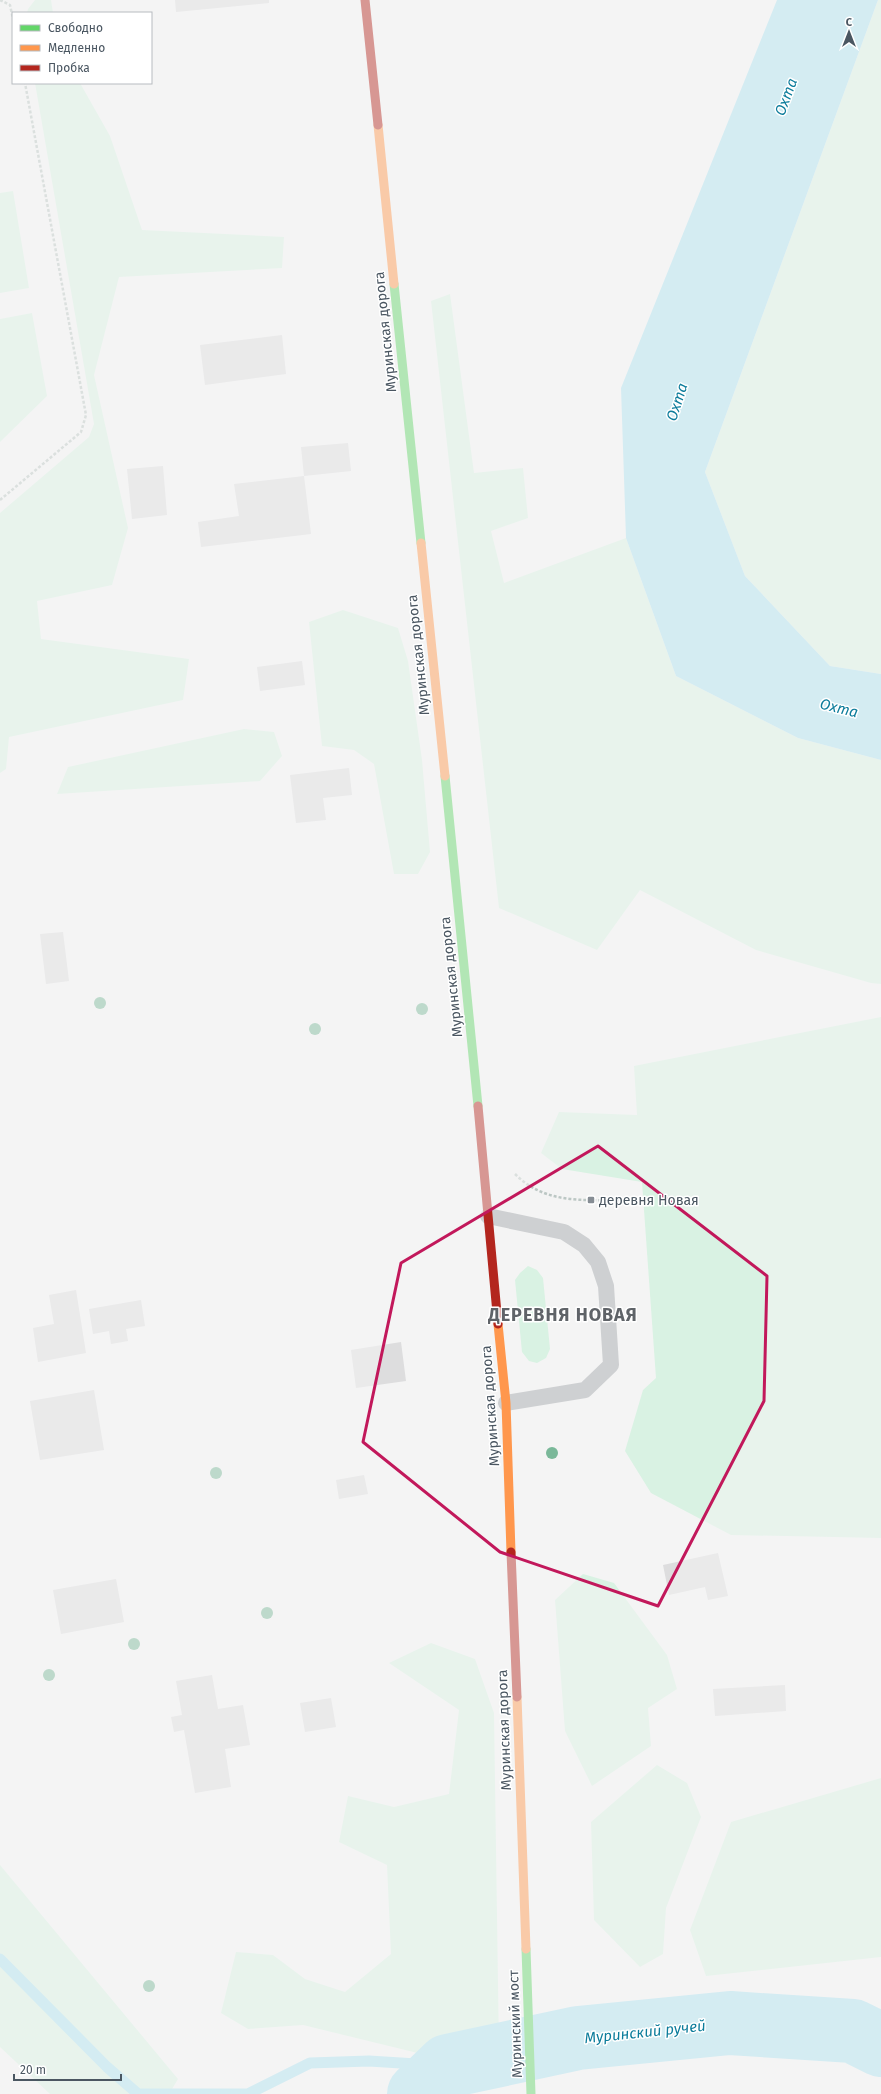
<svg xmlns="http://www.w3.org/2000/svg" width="881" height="2094" font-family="'Fira Sans',sans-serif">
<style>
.green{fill:#d9f2e3}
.water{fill:#aee2f0}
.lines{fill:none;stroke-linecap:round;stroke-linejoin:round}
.stream{stroke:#aee2f0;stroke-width:11}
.river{stroke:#aee2f0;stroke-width:64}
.building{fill:#ddddde}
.path{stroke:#bcc7c4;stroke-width:2.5;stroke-dasharray:3 2;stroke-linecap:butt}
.lane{stroke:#ced0d2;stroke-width:16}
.fast{stroke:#63d668;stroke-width:9}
.slow{stroke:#ff974d;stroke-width:9}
.jam{stroke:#b3261e;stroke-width:9}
.tree{fill:#7ab899}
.marked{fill:none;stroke:#c2185b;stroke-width:3;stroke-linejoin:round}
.poi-dot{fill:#868d94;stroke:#fff;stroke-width:1.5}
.labels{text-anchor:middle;stroke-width:3;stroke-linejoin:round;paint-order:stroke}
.street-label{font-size:14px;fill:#4a5661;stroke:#fff}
.poi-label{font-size:14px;fill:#4a5661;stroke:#fff;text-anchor:start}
.water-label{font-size:15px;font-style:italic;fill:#0c7c9b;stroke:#fff}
.district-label{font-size:18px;font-weight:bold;letter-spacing:1px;fill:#5f6368;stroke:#fff}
</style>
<rect width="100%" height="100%" fill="#f4f4f4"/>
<path class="green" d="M35 0H51L53 13H27L28 9Z
M878 0H881V674L830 666 745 576 705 472Z
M35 83H80L110 136 142 230 284 237 282 268 119 277 94 375 128 528 112 585 37 601 41 639 189 659 183 700 9 737 6 769 0 773V513L89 437 94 424Z
M13 191 29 288 0 293V193Z
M450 294 474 473 523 468 528 518 491 531 504 583 626 538 676 676 798 738 881 760V984L871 983 756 950 640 890 597 950 499 908 431 301Z
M32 313 47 396 0 442V319Z
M343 610 398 628 408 661 422 760 430 852 418 874H394L374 764 354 750 322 746 309 622Z
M244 729 274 732 282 756 260 781 57 794 68 767Z
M881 1017V1538L731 1535 651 1493 625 1451 643 1390 656 1378 642 1182 562 1169 541 1153 559 1112 637 1115 634 1066Z
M528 1266 537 1270 543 1278 550 1349 546 1358 537 1363 529 1361 522 1352 515 1280 520 1273Z
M583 1574 614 1583 667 1655 677 1689 648 1708 651 1746 592 1786 565 1731 555 1600Z
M431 1643 475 1659 494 1713 499 2050 438 2058 303 2025 248 2029 221 2013 236 1952 273 1955 305 1979 345 1992 391 1954 387 1865 339 1842 348 1796 394 1807 449 1794 459 1710 389 1663Z
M657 1765 687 1783 701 1817 666 1908 663 1954 640 1967 594 1920 591 1822Z
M881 1778V1957L706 1976 690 1930 731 1822Z
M0 1865 178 2079 169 2094H50L0 2047Z"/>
<path class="water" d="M777 0H878L705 472 745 576 830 666 881 674V760L798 738 676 676 626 538 621 388Z"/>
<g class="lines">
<path class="stream" d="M0 1959 107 2067 138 2094H248L310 2063 369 2061 448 2066"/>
<path class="river" d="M419 2094 448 2066 578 2038 730 2023 853 2031 881 2045"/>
</g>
<path class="building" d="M175 0H269V3L176 12Z
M282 335 286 374 205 385 200 345Z
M348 443 351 471 304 476 301 447Z
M163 466 167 515 132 519 127 469Z
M304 476 311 534 201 547 198 522 239 516 234 484Z
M302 661 305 685 260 691 257 667Z
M349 768 352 795 323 798 326 820 296 823 290 775Z
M63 932 69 981 46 984 40 934Z
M76 1290 86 1353 38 1362 33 1328 54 1324 49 1295Z
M141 1300 145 1326 126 1329 128 1341 111 1344 109 1331 93 1334 89 1309Z
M401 1342 406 1381 356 1388 351 1350Z
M94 1390 104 1450 40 1460 30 1401Z
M364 1475 368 1494 339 1499 336 1480Z
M718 1553 728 1596 708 1600 705 1587 669 1595 663 1565Z
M116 1579 124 1622 61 1634 53 1590Z
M212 1675 218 1709 243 1705 250 1745 225 1749 231 1787 195 1793 184 1730 174 1732 171 1717 182 1715 176 1681Z
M785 1685 786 1711 715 1716 713 1689Z
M331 1698 336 1727 305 1732 300 1703Z"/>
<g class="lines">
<path class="path" d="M0 0 10 5 13 19
M0 500 81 432 86 415 25 83
M515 1174C545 1204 582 1200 621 1200"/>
<path class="lane" d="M488 1216 564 1232 584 1245 598 1262 606 1286 611 1365 585 1390 506 1403"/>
<path class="fast" d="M394 284 421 543
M445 776 478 1106
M526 1949 531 2094"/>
<path class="slow" d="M378 125 394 284
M421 543 445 776
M498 1324 506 1403 511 1552
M517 1697 526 1949"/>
<path class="jam" d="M365 0 378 125
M478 1106 498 1324
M511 1552 517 1697"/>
</g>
<g class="tree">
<circle cx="100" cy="1003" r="6"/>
<circle cx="422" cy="1009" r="6"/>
<circle cx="315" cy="1029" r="6"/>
<circle cx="552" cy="1453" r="6"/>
<circle cx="216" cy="1473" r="6"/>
<circle cx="267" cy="1613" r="6"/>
<circle cx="134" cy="1644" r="6"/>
<circle cx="49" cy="1675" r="6"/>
<circle cx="149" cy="1986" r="6"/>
</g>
<path d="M0 0H881V2094H0ZM598 1146 767 1276 764 1401 658 1606 500 1552 363 1442 401 1263Z" fill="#f4f4f4" fill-opacity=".55" fill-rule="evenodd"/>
<path class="marked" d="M598 1146 767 1276 764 1401 658 1606 500 1552 363 1442 401 1263Z"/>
<rect class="poi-dot" x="587" y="1196" width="8" height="8" rx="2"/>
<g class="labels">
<g class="street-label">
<text transform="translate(385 332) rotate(-96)" y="5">Муринская дорога</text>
<text transform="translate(418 655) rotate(-96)" y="5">Муринская дорога</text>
<text transform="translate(451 977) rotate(-96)" y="5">Муринская дорога</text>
<text transform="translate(490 1406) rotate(-94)" y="5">Муринская дорога</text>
<text transform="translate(504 1730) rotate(-92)" y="5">Муринская дорога</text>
<text transform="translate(515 2024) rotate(-92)" y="5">Муринский мост</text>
</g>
<g class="poi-label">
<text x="599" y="1205">деревня Новая</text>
</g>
<g class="water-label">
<text transform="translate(786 97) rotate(-70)" y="5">Охта</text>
<text transform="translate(677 402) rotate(-72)" y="5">Охта</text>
<text transform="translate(839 708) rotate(14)" y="5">Охта</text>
<text transform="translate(645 2032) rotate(-6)" y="5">Муринский ручей</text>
</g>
<g class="district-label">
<text x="563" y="1321">ДЕРЕВНЯ НОВАЯ</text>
</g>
</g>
<rect x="12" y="12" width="140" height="72" fill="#ffffff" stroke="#b7bbc0"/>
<rect x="20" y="25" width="20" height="6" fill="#63d668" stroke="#b7bbc0"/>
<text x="48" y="32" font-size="12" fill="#4a5661">Свободно</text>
<rect x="20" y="45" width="20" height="6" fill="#ff974d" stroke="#b7bbc0"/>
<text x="48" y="52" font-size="12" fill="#4a5661">Медленно</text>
<rect x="20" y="65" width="20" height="6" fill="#b3261e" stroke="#b7bbc0"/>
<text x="48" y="72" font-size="12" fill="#4a5661">Пробка</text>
<g transform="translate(849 32)" stroke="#ffffff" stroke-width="3" paint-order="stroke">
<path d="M0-3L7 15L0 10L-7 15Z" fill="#4a5661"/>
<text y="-6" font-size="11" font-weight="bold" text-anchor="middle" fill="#4a5661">С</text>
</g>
<path d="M14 2074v6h107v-6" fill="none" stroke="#4a5661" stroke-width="2"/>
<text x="20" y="2074" font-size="12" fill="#4a5661" stroke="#ffffff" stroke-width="3" paint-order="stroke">20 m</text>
</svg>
